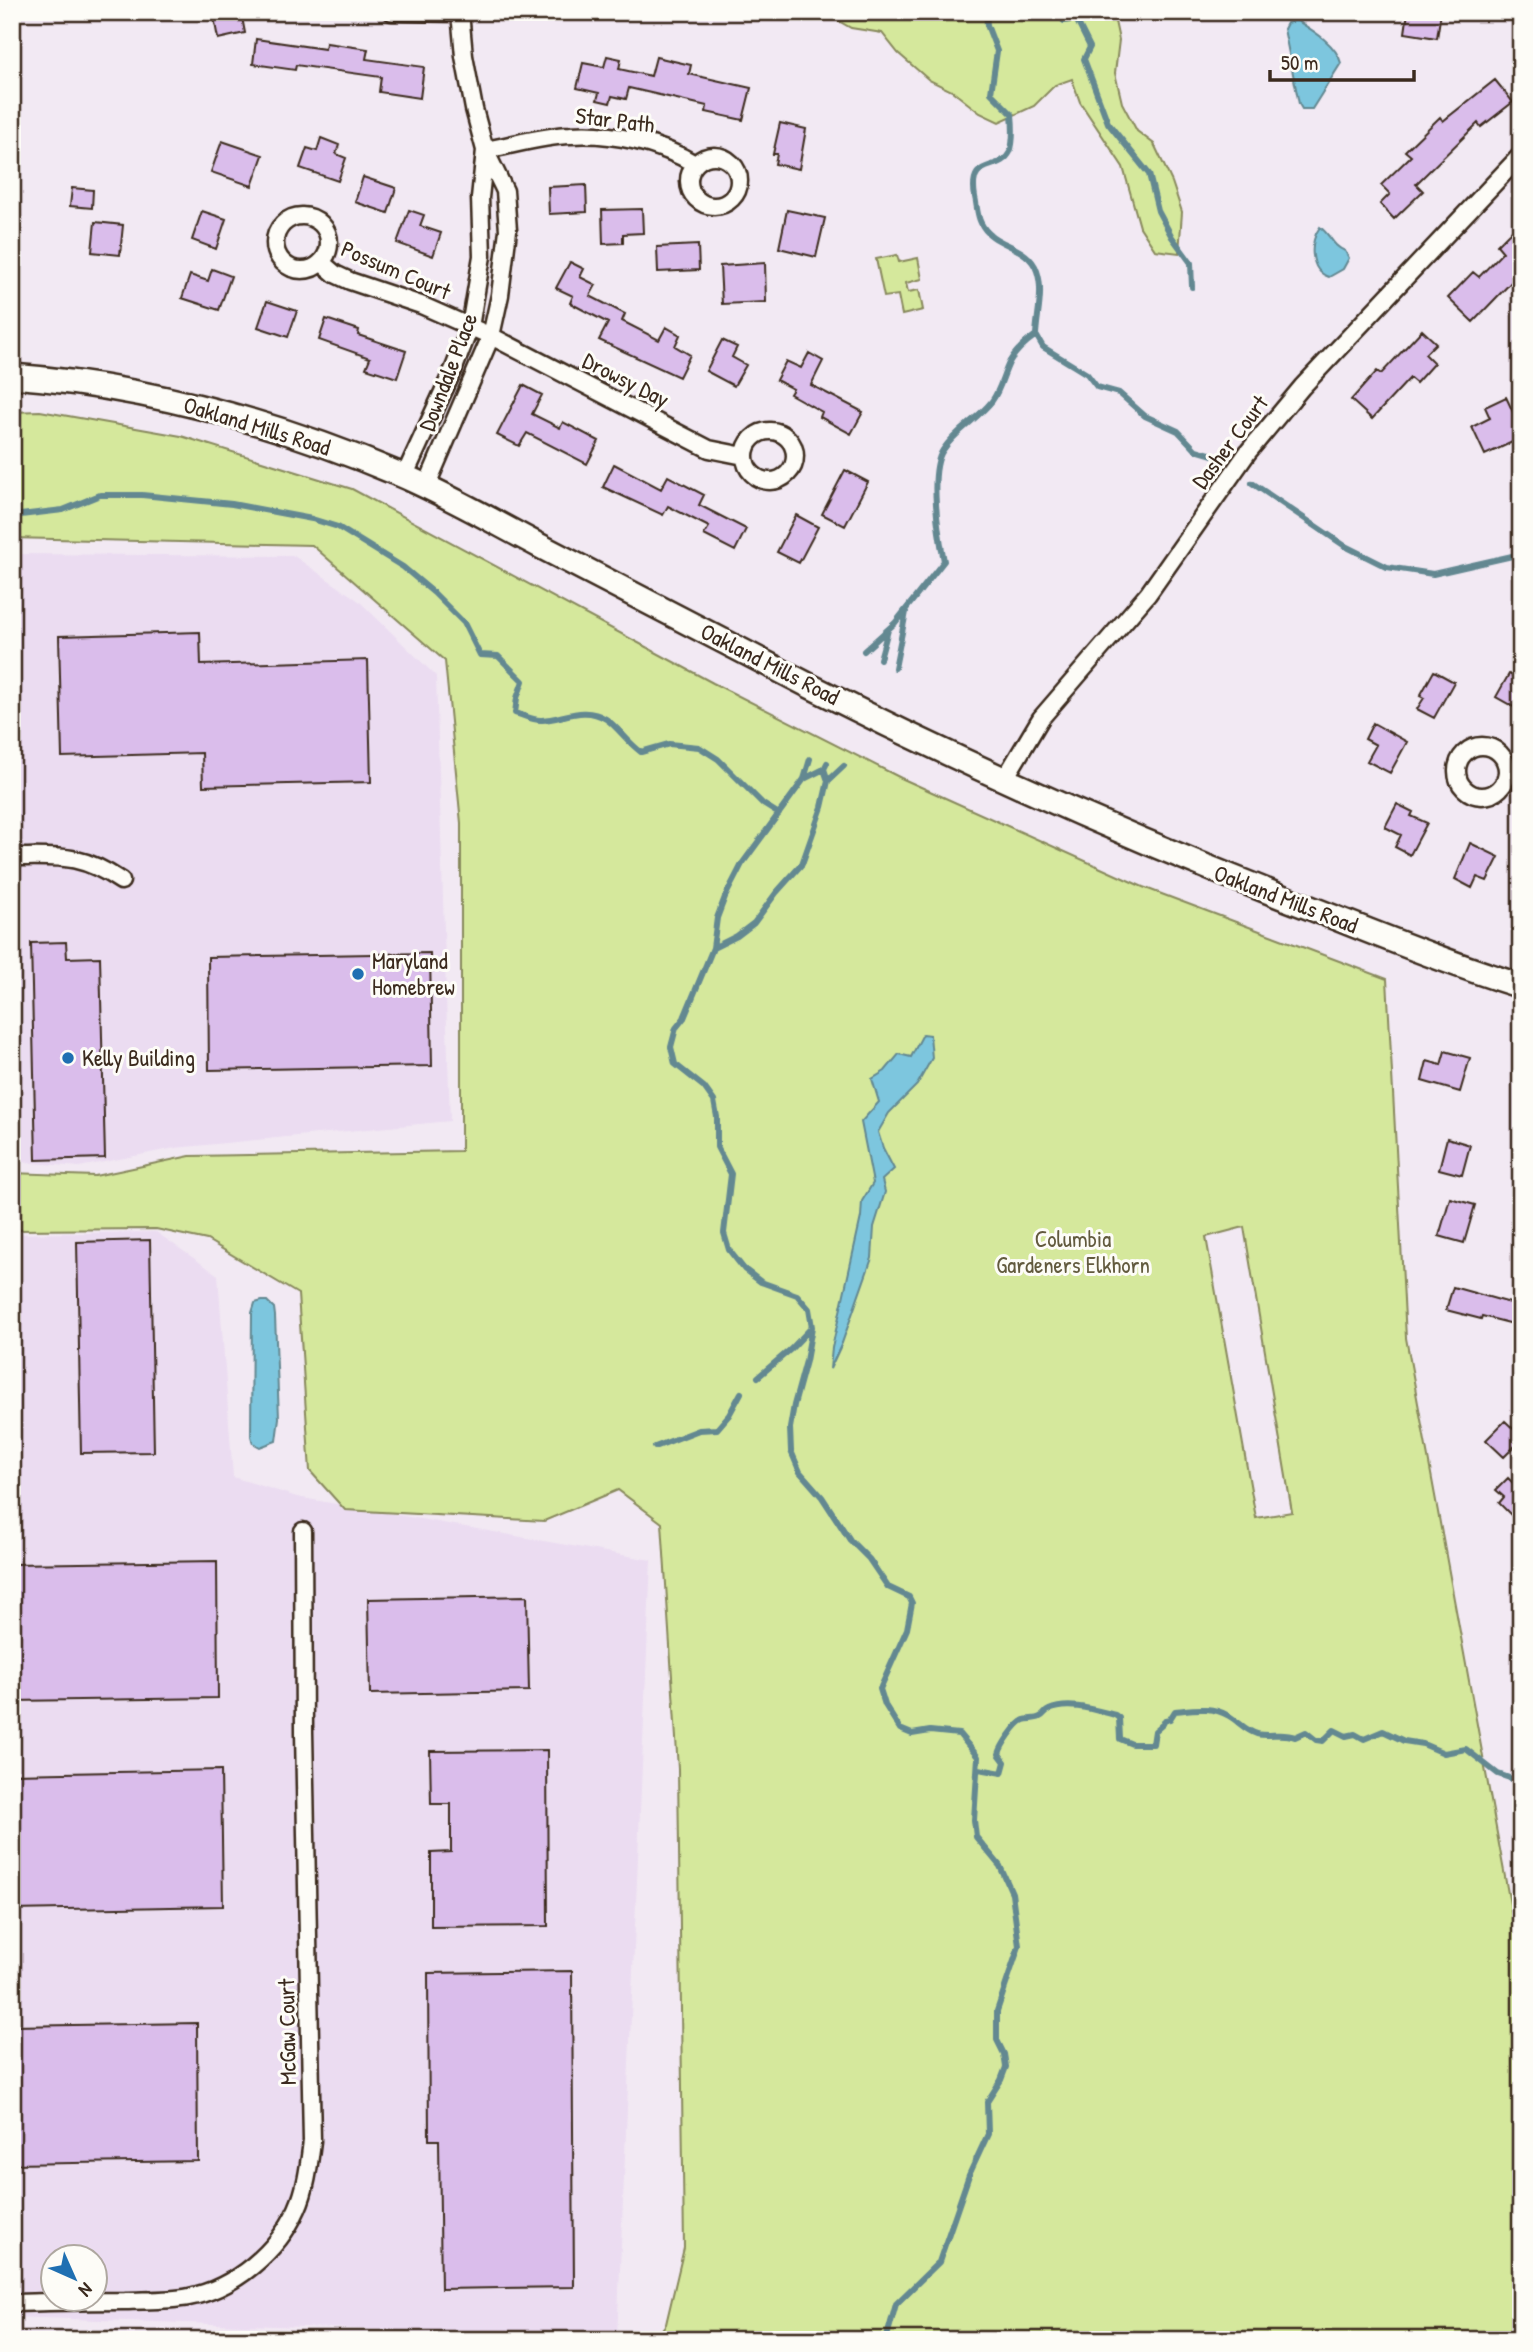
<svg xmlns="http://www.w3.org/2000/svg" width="1533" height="2352" font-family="'Patrick Hand',sans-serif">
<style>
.built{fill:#ebdcf1;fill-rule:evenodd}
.green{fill:#d5e89c;stroke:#88895d;stroke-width:2;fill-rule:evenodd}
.water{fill:#7dc6de;stroke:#638891;stroke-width:2}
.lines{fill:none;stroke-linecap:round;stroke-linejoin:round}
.stream{stroke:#638891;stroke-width:6}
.building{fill:#dabdeb;stroke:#3b2a1e;stroke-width:2}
.street-casing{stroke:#3b2a1e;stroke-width:21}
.secondary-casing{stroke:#3b2a1e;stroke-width:28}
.street{stroke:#fdfcf7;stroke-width:16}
.secondary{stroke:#fdfcf7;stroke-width:23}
.poi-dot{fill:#1f6fb2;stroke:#fdfcf7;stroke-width:2.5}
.labels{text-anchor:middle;stroke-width:6;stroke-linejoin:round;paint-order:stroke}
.street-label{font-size:23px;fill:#3b2a1e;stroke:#fdfcf7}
.poi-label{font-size:23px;fill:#3b2a1e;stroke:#fdfcf7;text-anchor:start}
.park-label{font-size:23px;fill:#625a3e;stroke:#fdfcf7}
</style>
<rect width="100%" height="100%" fill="#f2e9f3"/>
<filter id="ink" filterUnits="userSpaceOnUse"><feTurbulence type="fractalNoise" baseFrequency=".0143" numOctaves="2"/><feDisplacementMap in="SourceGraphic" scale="14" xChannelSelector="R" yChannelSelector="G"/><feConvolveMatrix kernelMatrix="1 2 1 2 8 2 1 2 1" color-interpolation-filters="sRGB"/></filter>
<g filter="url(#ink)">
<path class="built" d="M12 554 294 556 359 601 436 676 450 1121 175 1148 79 1167 12 1161Z
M156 1232 218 1275 233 1477 297 1497 651 1560 617 2338 12 2317V1234ZM52 2258H94V2300H52Z"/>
<path class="green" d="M823 12H1113L1119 40 1115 73 1122 103 1137 131 1154 144 1172 182 1182 212 1179 253 1155 250 1140 227 1123 167 1080 102 1072 79 1055 85 1034 106 999 122 980 113 952 91 929 80 898 53 882 33 851 28Z
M897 255 899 262 918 258 922 279 906 283 908 292 919 290 923 310 902 315 898 295 884 297 876 259Z
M40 411 181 436 352 489 713 683 901 778 1143 887 1387 979 1406 1338 1521 1964V2340H654L666 2324 684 2248 678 1769 662 1523 618 1490 544 1521 345 1510 310 1471 298 1294 207 1240 156 1229 12 1230V1173L95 1176 190 1156 461 1151V823L445 661 312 545 12 538V412ZM1244 1227 1292 1512 1256 1518 1206 1237Z"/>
<path class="water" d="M1296 20C1312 30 1336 44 1341 63L1312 109H1302L1299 104 1284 29 1287 23Z
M1320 227C1332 236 1331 245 1345 251L1349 258 1343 269 1329 277C1309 271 1309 241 1320 227Z
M923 1034 930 1035 932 1058 917 1085 889 1113 878 1132 883 1148 894 1169 882 1180 885 1192 874 1227 872 1258 842 1343 830 1369 832 1348 861 1217 862 1201 873 1183 861 1122 879 1102 872 1079 885 1071 899 1054 911 1057Z
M262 1301H267L274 1308 275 1316 279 1418 276 1441 260 1447 253 1443 251 1436 252 1313 255 1303Z"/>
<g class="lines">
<path class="stream" d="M1056 12 1064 21 1076 19 1090 47 1084 59 1108 123 1149 174 1158 211 1172 237 1191 263 1192 287
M1036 335 1043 347 1087 374 1097 387 1119 393 1145 416 1178 431 1196 450 1213 455
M1252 483 1345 546 1387 567 1433 574 1521 554
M12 516 63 510 100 495H142L232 504 312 519 338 527 403 567 434 593 464 623 480 655 498 656 523 681 517 698 515 713C523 715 534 721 542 720 563 719 584 705 606 719 617 726 628 743 641 752L669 744 699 747 718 759 763 804 779 814
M864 651 895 623 944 561C939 536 928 472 943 450 956 430 978 419 992 401 1001 389 1003 374 1010 361 1016 351 1026 342 1036 335 1037 314 1044 291 1037 271 1028 244 992 247 981 223 977 216 977 205 975 197 968 155 999 174 1010 152 1014 142 1013 125 1012 114L991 93 997 51 987 25 986 12
M880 659 888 630
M895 668 906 612
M810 759 804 779 742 864 725 897 717 918 713 948 684 1018 676 1028 671 1047 675 1064 704 1087 714 1101 717 1117V1147L731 1174 724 1233 729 1250 744 1269 761 1282 797 1295 809 1309 812 1327 806 1361 794 1405 790 1428 791 1451 800 1472 822 1497 850 1540 869 1559 888 1587 909 1597 912 1603 907 1629 880 1689 885 1705 900 1729 912 1734 930 1731 959 1734 978 1757 974 1820 976 1837 1000 1866 1012 1893 1019 1946 997 2011V2040L1004 2054 1006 2067 1001 2080 987 2102 988 2134 969 2175 939 2262 896 2304 886 2340
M824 769 828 781 844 766
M804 779 824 769 827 763
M713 948 737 936 754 923 776 893 802 864 822 807 828 781
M758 1377 791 1349 811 1328
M655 1447 699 1430 717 1429 729 1415 741 1393
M979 1769 1002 1773 1005 1762 999 1754C1001 1746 1016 1723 1024 1720 1029 1718 1035 1720 1040 1717 1045 1715 1044 1712 1049 1710 1069 1701 1095 1710 1115 1715L1119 1718 1120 1739 1132 1744H1153L1155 1731 1163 1724 1165 1720 1170 1719 1175 1711C1195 1709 1212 1706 1229 1716 1239 1722 1246 1731 1257 1734 1269 1737 1284 1732 1295 1737L1306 1732 1316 1740 1323 1741 1334 1730 1346 1736 1355 1734 1364 1739 1383 1731 1404 1741 1423 1744 1444 1753 1466 1749 1498 1774 1521 1782"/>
</g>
<path class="building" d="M213 12H241L245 33 218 39Z
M1408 12H1441L1437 38 1405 33Z
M256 39 325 49 326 43 368 49 366 59 424 67 420 98 379 92 381 77 296 65 295 70 253 64Z
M607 56 621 59 619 69 651 76 656 57 691 65 689 74 751 88 743 120 706 112 707 106 629 88 626 99 612 96 610 103 597 100 599 93 577 88 583 63 604 67Z
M1495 80 1513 102 1481 127 1478 123 1416 184 1423 191 1394 219 1380 204 1390 194 1381 185 1411 156 1405 151 1440 117 1443 121Z
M780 123 806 129 799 169 775 164 777 154H773Z
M321 138 339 145 336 154 346 158 338 181 300 168 307 148 317 151Z
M222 141 263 155 252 186 211 172Z
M363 177 396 188 388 213 355 202Z
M586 185 587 212 549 214 548 187Z
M72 188 93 190 92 208 70 206Z
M642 209 643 233 623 234V243L603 244 602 210Z
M409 210 424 215 420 226 441 233 433 256 397 243Z
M787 210 825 218 816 257 779 248Z
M202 211 226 219 216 249 192 240Z
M1521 221V272L1473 322 1448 298 1473 272 1479 277 1503 252 1497 245Z
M95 222 123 225 120 255 92 252Z
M698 245 699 270 658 272 657 247Z
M570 262 584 269 580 277 596 285 590 296 625 314 622 321 659 340 666 327 680 335 675 346 690 355 679 377 599 340 608 323 570 303 573 296 556 288Z
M765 263 766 302 722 304 720 266Z
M212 269 231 276 219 310 182 298 190 275 208 281Z
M267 301 297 311 288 337 258 327Z
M326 319 359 330 358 335 406 351 397 378 366 368 370 358 319 340Z
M1422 330 1436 343 1425 354 1434 363 1416 383 1410 378 1372 419 1351 400 1377 371 1381 374Z
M722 340 737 347 732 357 746 365 734 386 706 371Z
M809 353 823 361 811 385 863 412 851 434 820 417 822 412 790 394 793 389 776 380 786 361 801 368Z
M523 385 542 395 532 414 560 428 563 422 599 441 587 464 527 433 519 446 497 435Z
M1506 397 1521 429V438L1485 455 1472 427 1490 418 1485 407Z
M614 464 661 489 668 476 704 495 699 505 746 529 735 551 704 535 709 527 668 506 663 515 603 487Z
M845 470 868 482 845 526 822 514Z
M796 515 818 527 799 563 777 552Z
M200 632 201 665 368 660 371 782 203 786 202 753 62 757 59 636Z
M1434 671 1454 682 1434 718 1417 709 1424 698 1420 696Z
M1509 674 1521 680V711L1496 697Z
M1373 723 1407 742 1390 773 1367 761 1376 745 1365 739Z
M1397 804 1413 812 1411 816 1427 823 1410 855 1395 847 1401 835 1385 827Z
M1470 843 1499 857 1487 881 1477 877 1472 888 1455 879Z
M66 942 67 958 100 957 105 1158 36 1160 31 943Z
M430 953 432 1066 209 1070 208 957Z
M1445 1051 1470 1058 1460 1092 1422 1081 1427 1061 1441 1065Z
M1447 1138 1470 1145 1462 1175 1439 1169Z
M1450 1198 1475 1205 1464 1243 1439 1236Z
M150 1240 154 1452 81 1453 77 1242Z
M1453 1287 1521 1306V1326L1482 1316 1481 1319 1446 1310Z
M1505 1421 1521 1436V1440L1504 1457 1486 1440Z
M1508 1478 1516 1486 1521 1481V1525L1499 1503 1504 1497 1496 1490Z
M217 1561 218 1698 12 1701V1564Z
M527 1596 529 1691 370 1694 368 1599Z
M547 1750 548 1926 431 1927V1853L451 1852V1804H431L430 1751Z
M221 1770 223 1906 12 1910V1774Z
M572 1971 574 2287 441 2289 439 2140H429L428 1973Z
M197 2023 198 2161 12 2164V2026Z"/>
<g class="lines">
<defs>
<path id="street" d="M392 12 460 13
M485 150C513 145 542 136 570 135 612 132 660 143 695 164
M689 181a25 25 0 1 1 50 0a25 25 0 1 1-50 0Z
M275 243a27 27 0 1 1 54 0a27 27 0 1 1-54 0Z
M321 262 335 274 350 281 421 305 491 336 709 449 744 456
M745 456a25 25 0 1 1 50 0a25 25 0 1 1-50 0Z
M404 477 454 368 470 327 482 256 480 198 485 150
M426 487 491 336 500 295 508 230 505 191 485 150 474 109 464 56 460 12
M1457 771a25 25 0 1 1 50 0a25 25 0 1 1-50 0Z
M1004 780 1041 718 1148 594 1248 452 1302 387 1521 155
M12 857C59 857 80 853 121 881
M12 2303C50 2302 87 2301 125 2301 146 2300 168 2301 189 2297 235 2288 278 2251 297 2209 307 2187 309 2164 312 2141L304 1732 303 1531"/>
<path id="secondary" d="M12 376C145 386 278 423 401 475 448 495 494 522 540 546 630 592 720 639 810 686 974 769 1141 843 1313 909 1382 936 1450 964 1521 986"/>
</defs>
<use href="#street" class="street-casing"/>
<use href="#secondary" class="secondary-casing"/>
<use href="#street" class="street"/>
<use href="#secondary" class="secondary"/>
</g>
</g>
<g class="poi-dot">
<circle cx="358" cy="974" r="7"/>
<circle cx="68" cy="1058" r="7"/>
</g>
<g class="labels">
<g class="street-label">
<text transform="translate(615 120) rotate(7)" y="8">Star Path</text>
<text transform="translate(396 270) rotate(23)" y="8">Possum Court</text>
<text transform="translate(448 372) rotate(-69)" y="8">Downdale Place</text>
<text transform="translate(626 380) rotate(27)" y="8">Drowsy Day</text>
<text transform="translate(257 426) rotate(17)" y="8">Oakland Mills Road</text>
<text transform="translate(1230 442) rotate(-53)" y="8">Dasher Court</text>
<text transform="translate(770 664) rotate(27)" y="8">Oakland Mills Road</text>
<text transform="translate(1286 899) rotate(21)" y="8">Oakland Mills Road</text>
<text transform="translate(287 2032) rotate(-91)" y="8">McGaw Court</text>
</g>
<g class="poi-label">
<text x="372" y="969">Maryland<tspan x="372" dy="26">Homebrew</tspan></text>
<text x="82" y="1066">Kelly Building</text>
</g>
<g class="park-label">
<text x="1073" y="1247">Columbia<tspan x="1073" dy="26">Gardeners Elkhorn</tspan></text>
</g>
</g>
<rect width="1533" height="2352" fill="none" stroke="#fdfcf7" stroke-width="42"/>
<rect x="21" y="21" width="1491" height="2310" fill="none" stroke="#3b2a1e" stroke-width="2.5" filter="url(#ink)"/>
<g transform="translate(74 2278) rotate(135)"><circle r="33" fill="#fdfcf7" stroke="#afa8a0" stroke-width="2"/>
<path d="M0-5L12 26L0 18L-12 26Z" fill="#1f6fb2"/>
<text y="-10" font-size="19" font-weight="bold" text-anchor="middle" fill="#3b2a1e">N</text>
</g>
<path d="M1270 70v10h144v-10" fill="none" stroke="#3b2a1e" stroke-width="3.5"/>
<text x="1281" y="70" font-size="21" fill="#3b2a1e" stroke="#fdfcf7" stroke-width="5" paint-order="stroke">50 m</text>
</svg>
